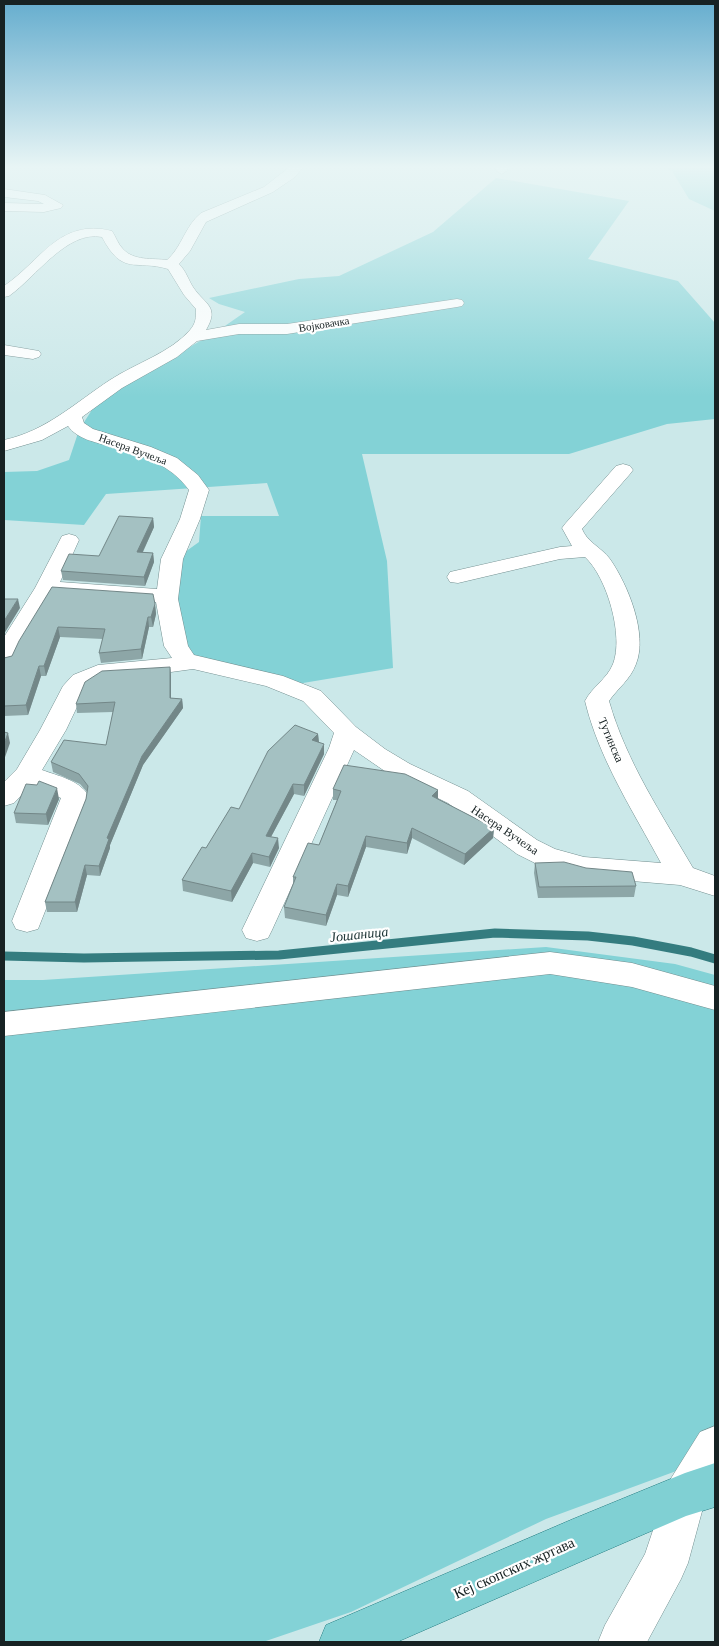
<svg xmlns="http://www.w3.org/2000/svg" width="719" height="1646" font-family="'Times New Roman',serif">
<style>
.green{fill:#83d2d6}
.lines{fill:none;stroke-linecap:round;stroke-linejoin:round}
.stream{stroke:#347c7f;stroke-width:9}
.minor-casing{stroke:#738f90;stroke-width:1}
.major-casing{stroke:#247e83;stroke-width:1}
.minor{fill:#fff;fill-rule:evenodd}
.major{fill:#80d0d3;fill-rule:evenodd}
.wall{fill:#8da6a7}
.shaded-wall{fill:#738788}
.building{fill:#a4c1c2;stroke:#738788}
.labels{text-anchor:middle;stroke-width:4.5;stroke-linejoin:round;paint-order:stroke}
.far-street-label{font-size:11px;fill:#172223;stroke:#fff}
.street-label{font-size:12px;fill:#172223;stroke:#fff}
.water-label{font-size:14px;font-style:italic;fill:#1b3233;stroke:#fff}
.near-street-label{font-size:15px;fill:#172223;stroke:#fff}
</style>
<rect width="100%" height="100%" fill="#cbe8e9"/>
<path class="green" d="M661 166H715V211L689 199 672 171Z
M496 178 629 201 588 259 678 281 715 323V419L667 424 569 454H362L387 561 393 668 297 684 188 654 172 597 178 557 199 542 201 516H279L267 483 106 494 84 525 4 520V472L37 471 69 460 79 430 97 402 222 328 245 312 219 304 209 298 299 279 339 276 433 232Z
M546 947 675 964 715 975V1446L698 1463 546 1519 351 1612 263 1642H4V980H43Z"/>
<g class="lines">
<path class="stream" d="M4 956 84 958 279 955 495 933 588 936 633 941 691 952 715 959"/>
<defs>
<path id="minor" d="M291 166H304L295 177 273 192 206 222 190 251 179 264C186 271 188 279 193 287 205 305 220 306 206 330L239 324H287L457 299 462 300 464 303 462 306 457 307 287 334H239L197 341 177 357 122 388 82 417 84 423 93 429 151 447 177 458 198 475 209 490 200 519 183 559 178 599 188 646 194 655 283 676 321 691 356 727 385 749 410 764 468 791 537 840 555 849 584 857 661 863C633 811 599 759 585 701 592 687 607 679 613 664 624 636 607 577 585 557L560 559 458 583 450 582 447 577 450 572 560 547 572 546 562 528 565 524 616 466 623 464 630 466 633 470 630 474 582 529C587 542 602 548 610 559 628 585 648 634 636 664 630 680 618 688 609 701 626 761 662 815 693 868L715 876V896L680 885 584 877 535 863 517 854 448 803 392 776 354 750 272 930 268 938 257 941 246 938 242 930 329 748 334 733 303 701 266 686 193 669 149 675 103 679 85 690 66 730 42 770C58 776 79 780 88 795L86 808 38 929 27 932 16 929 12 921 61 798 31 785 14 803 4 806V782L17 769 40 730 63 686 73 675 98 665 172 658 164 646 156 602 53 595 19 650 12 665 4 667V637L35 588 62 536 69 534 76 536 79 540 60 582 157 589 161 559 180 519 189 490C170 463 139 455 109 446 95 442 77 439 68 426L42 440 4 451V440C46 431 75 403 110 380 136 363 170 353 190 330 196 323 196 318 196 309L184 295 168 269C135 259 123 277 102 237 67 230 36 277 9 296L4 297V286C41 261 59 218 112 231 116 237 118 244 123 249 134 261 152 258 167 260 182 247 185 226 201 213L264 187Z
M492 166H505L508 170 502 174 498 172Z
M4 189 45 195 63 205 61 208 44 212 4 211V203L44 204 38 201 4 197Z
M4 345 39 351 41 354 39 357 33 359 4 355Z
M550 952 632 963 715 986V1010L632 987 550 974 4 1036V1012Z
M715 1426V1486L704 1504 688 1563 681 1579 647 1642H598L605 1625 645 1554 670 1480 700 1432Z"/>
<path id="major" d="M715 1463V1507L686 1516 605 1551 397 1642H319L326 1625 573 1519 685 1473Z"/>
</defs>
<use href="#minor" class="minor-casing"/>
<use href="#major" class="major-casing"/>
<use href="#minor" class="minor"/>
<use href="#major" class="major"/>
</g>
<path class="wall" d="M153 518 154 527 143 552 153 553 154 562 145 586 63 580 61 571 99 556Z
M52 587 155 604 156 614 153 627H149L142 659 101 663 99 653 103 639 60 637 46 676H41L28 715 4 716V658L12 656Z
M170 667 171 676V698L182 699 183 708 143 765 110 845V848L100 876 87 875 77 912H47L45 902 86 799 87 792 80 784 53 772 51 762 106 745 113 712 77 713 76 704Z
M318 734 319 742 324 754 304 796 294 794 271 837 279 848 270 867 253 863 232 902 183 891 182 880 206 848Z
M333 789 438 799 494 828 493 838 464 865 412 838 407 854 366 847 348 897 337 895 326 926 285 918 284 907 293 885V877L319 845 337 800H333Z
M59 799 48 825 16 823 14 813Z
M535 863 636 886 634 897 538 898 534 873Z"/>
<path class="shaded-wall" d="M153 518 154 527 138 562 137 552Z
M153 553 154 562 145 586 144 577Z
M18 599 20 608 4 634V621Z
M155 604 156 614 153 627 151 617Z
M148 617 149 627 142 659 141 649Z
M58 627 60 637 46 676 44 666Z
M39 666 41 676 28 715 26 705Z
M170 667 171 676V707L170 698Z
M182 699 183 708 143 765 110 845V848L100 876 99 866 107 838 142 756Z
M8 733 10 743 4 760V744Z
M318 734 319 744 312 740Z
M324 744V754L304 796V785Z
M293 784 294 794 266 846V836Z
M57 788 59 799 48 825 46 814Z
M438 790V800L432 796Z
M412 828V838L407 854V843Z
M494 828 493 838 464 865 465 854Z
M366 836V847L348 897V886Z
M278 838 279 848 270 867 269 857Z
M252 853 253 863 232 902 231 891Z
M85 865 87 875 77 912 75 902Z
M337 884V895L326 926V915Z"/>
<path class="building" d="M119 516 153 518 137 552 153 553 144 577 61 571 69 554 99 556Z
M52 587 153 594 155 604 151 617H148L141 649 99 653 105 629 58 627 44 666H39L26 705 4 706V658L12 656 19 641Z
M4 599H18L4 621Z
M170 667V698L182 699 142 756 107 838 109 839 99 866 85 865 75 902H45L86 799 88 786 79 774 51 762 64 740 106 745 115 702 76 704 85 682 102 671Z
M295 725 318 734 312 740 324 744 304 785 293 784 266 836 278 838 269 857 252 853 231 891 182 880 202 847 206 848 231 807 239 809 268 751Z
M4 732 8 733 4 744Z
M344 765 405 774 438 790 432 796 494 828 465 854 412 828 407 843 366 836 348 886 337 884 326 915 284 907 296 877H293L308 843 319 845 341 791 333 789Z
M39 781 57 788 46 814 14 813 26 784 37 785Z
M564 862 586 868 632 872 636 886 539 887 535 863Z"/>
<linearGradient id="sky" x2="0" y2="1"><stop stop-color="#65adce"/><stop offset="0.42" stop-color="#e8f5f5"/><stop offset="1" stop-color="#e8f5f5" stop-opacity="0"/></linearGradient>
<rect width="719" height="397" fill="url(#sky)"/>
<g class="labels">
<g class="far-street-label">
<text transform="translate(324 324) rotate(-9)" y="4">Војковачка</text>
<text transform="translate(133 449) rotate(20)" y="4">Насера Вучеља</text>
</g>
<g class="street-label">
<text transform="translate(611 740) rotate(67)" y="4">Тутинска</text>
<text transform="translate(505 830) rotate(34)" y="4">Насера Вучеља</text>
</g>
<g class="water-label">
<text transform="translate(359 934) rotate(-6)" y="5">Јошаница</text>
</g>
<g class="near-street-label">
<text transform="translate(514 1568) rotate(-24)" y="5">Кеј скопских жртава</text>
</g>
</g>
<rect width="719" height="1646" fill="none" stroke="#172223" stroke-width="10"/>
</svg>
